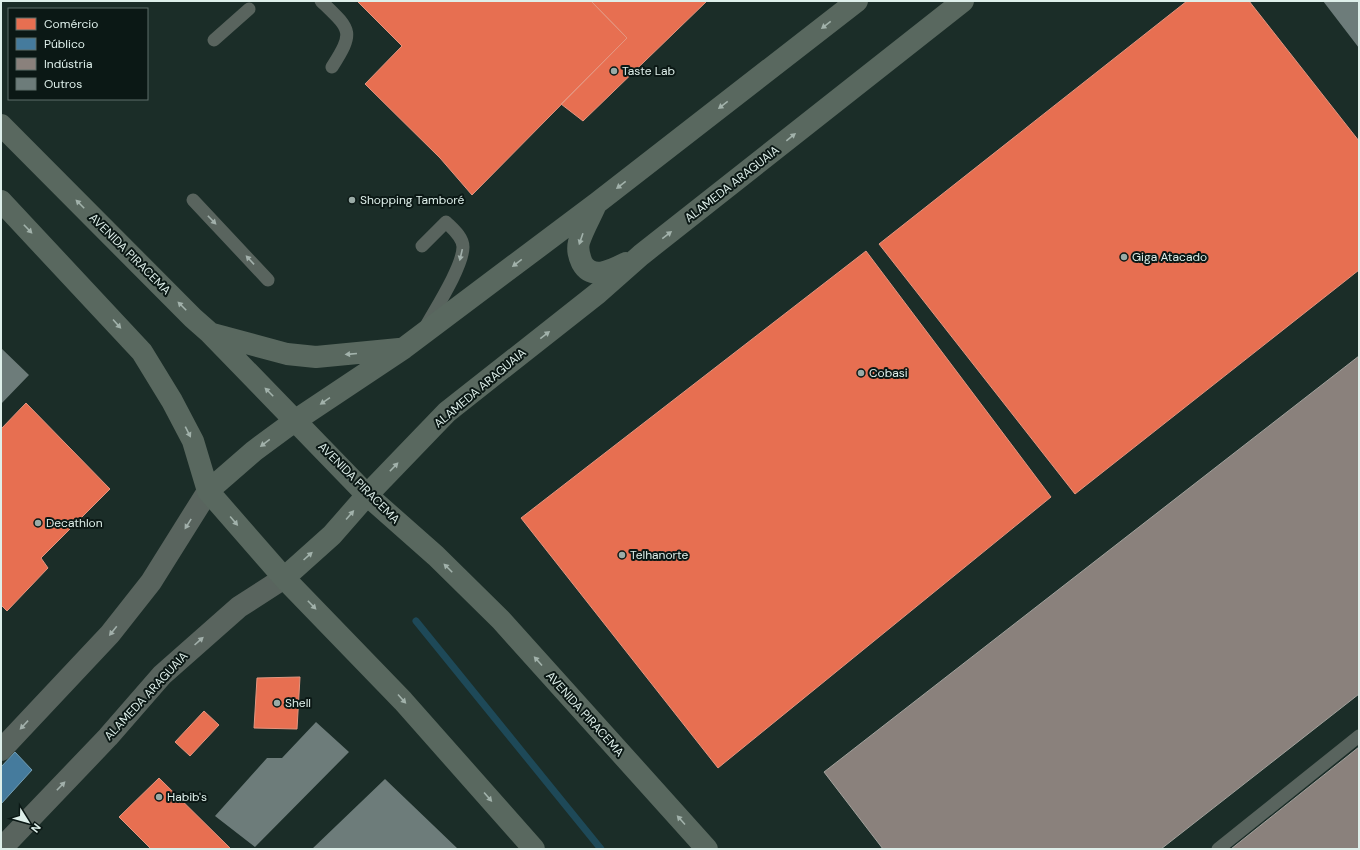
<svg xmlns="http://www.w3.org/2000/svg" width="1360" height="850" font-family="'DM Sans',sans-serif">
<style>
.shops{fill:#e76f51;stroke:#e4957f}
.public{fill:#457b9d;stroke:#739eb4}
.industry{fill:#8a817c;stroke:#a3a29d}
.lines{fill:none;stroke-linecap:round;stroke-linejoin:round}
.stream{stroke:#1e4958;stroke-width:7}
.building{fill:#6d7c7a}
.service{stroke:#59645e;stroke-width:13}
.tertiary{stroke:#59645e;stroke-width:22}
.secondary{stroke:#59685f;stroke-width:22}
.oneway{fill:#a2b2ab}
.oneway2{fill:#a2b0ab}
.poi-dot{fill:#9aaba6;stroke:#0b1815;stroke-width:1.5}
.labels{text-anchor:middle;stroke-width:4;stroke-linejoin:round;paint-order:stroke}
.poi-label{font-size:12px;fill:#deefea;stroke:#0b1815;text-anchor:start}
.street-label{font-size:12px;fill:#deefea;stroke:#0b1815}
</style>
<rect width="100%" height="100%" fill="#1b2d28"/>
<path class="shops" d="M357 1H591L627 38 472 195 440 158 365 84 402 46Z
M591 1H707L583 121 561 104 627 38Z
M1187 1H1249L1359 141V270L1075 494 879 244Z
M866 251 1051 497 718 768 521 518Z
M26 403 110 489 41 558 48 568 7 611 1 605V429Z
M300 677 297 729 254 728 257 678Z
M204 711 219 725 190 756 175 742Z
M159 778 231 849H151L119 817Z"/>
<path class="public" d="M15 752 32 770 1 804V767Z"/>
<path class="industry" d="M1359 356V694L1161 849H883L824 772Z
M1359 747V849H1231Z"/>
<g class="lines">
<path class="stream" d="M416 621 601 849"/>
</g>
<path class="building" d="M1323 1H1359V48Z
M1 348 29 375 1 404Z
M316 722 349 752 255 847 215 816 267 758H282Z
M385 779 458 849H312Z"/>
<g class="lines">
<path class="service" d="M321 1C351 30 355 31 332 67
M214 40 249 9
M193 200 268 280
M422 246 446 222C453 229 463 237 463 247 463 266 436 308 426 326
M1218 849 1359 736"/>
<path class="tertiary" d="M1 750 110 634 151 582 208 491
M1 849 108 737 162 675 239 607 284 578"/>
<path class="secondary" d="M1 125 193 318 210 333 367 495 436 556 501 620 707 849
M1 201 142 352 172 401 193 441 208 491 284 578 403 701 534 849
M596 204C591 216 583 229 579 242 577 250 579 256 582 263 592 281 612 270 626 263
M213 334 287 354 316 357 399 349
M208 491 254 451 296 420 404 348 597 203 857 1
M284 578 332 535 367 495 447 412 598 293 641 255 963 1"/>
</g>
<defs><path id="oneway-solid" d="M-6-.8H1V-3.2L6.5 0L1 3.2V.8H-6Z"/></defs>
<g class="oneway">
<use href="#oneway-solid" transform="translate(826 25) rotate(142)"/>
<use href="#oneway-solid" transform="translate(723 105) rotate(142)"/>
<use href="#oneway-solid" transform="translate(791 137) rotate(-39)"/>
<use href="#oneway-solid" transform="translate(621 185) rotate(142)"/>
<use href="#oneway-solid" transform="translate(80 204) rotate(-135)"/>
<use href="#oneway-solid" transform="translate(28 229) rotate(46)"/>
<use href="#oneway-solid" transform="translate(667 235) rotate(-38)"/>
<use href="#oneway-solid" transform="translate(581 239) rotate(109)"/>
<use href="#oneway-solid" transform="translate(517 263) rotate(143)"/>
<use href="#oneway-solid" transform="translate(182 306) rotate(-135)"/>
<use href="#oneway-solid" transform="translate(117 324) rotate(48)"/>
<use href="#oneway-solid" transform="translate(545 335) rotate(-38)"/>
<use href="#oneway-solid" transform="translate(351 354) rotate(175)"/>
<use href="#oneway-solid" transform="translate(269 392) rotate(-135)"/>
<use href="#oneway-solid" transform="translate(325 401) rotate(146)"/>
<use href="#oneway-solid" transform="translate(188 432) rotate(63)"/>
<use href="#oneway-solid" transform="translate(265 443) rotate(143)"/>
<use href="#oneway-solid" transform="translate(394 467) rotate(-46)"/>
<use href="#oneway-solid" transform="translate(350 515) rotate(-49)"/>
<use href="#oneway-solid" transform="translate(234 521) rotate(50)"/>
<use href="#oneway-solid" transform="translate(308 556) rotate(-42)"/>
<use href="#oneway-solid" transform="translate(448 568) rotate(-135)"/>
<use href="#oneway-solid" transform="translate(312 605) rotate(46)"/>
<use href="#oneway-solid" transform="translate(538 661) rotate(-132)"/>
<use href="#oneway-solid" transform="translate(402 699) rotate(48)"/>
<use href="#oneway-solid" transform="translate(488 797) rotate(49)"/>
<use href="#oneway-solid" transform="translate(681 820) rotate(-132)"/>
</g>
<g class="oneway2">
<use href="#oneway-solid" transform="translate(212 220) rotate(46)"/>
<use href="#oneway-solid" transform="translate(461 255) rotate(103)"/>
<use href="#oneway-solid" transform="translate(250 260) rotate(-133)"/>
<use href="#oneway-solid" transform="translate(188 524) rotate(122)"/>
<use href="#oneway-solid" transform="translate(113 631) rotate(129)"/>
<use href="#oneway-solid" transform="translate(199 641) rotate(-42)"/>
<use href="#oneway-solid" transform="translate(24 725) rotate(133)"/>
<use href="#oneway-solid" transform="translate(61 786) rotate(-46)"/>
</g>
<g class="poi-dot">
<circle cx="614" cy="71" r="4"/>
<circle cx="352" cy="200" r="4"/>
<circle cx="1124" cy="257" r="4"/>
<circle cx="861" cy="373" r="4"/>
<circle cx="38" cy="523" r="4"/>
<circle cx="622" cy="555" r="4"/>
<circle cx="277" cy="703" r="4"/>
<circle cx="159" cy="797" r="4"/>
</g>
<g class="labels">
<g class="poi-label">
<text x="622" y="75">Taste Lab</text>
<text x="360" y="204">Shopping Tamboré</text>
<text x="1132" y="261">Giga Atacado</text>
<text x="869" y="377">Cobasi</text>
<text x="46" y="527">Decathlon</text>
<text x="630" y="559">Telhanorte</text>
<text x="285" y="707">Shell</text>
<text x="167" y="801">Habib's</text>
</g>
<g class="street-label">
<text transform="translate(732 184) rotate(-38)" y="4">ALAMEDA ARAGUAIA</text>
<text transform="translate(130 254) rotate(45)" y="4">AVENIDA PIRACEMA</text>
<text transform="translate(480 388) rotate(-40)" y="4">ALAMEDA ARAGUAIA</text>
<text transform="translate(359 483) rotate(45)" y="4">AVENIDA PIRACEMA</text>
<text transform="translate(146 696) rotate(-47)" y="4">ALAMEDA ARAGUAIA</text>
<text transform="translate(585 714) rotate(48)" y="4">AVENIDA PIRACEMA</text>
</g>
</g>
<rect width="1360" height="850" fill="none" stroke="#deefea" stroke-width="4"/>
<rect x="8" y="8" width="140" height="92" fill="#0b1815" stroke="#5f6e6a"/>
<rect x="16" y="18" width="20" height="12" fill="#e76f51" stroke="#5f6e6a"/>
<text x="44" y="28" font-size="12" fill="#deefea">Comércio</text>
<rect x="16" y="38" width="20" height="12" fill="#457b9d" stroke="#5f6e6a"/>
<text x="44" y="48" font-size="12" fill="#deefea">Público</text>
<rect x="16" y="58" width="20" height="12" fill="#8a817c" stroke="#5f6e6a"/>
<text x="44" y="68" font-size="12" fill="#deefea">Indústria</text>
<rect x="16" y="78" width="20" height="12" fill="#6d7c7a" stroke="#5f6e6a"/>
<text x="44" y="88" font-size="12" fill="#deefea">Outros</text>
<g transform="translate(28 822) rotate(127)" stroke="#0b1815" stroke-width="3" paint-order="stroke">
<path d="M0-3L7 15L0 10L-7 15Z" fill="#deefea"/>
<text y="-6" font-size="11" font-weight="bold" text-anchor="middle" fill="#deefea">N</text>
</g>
</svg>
